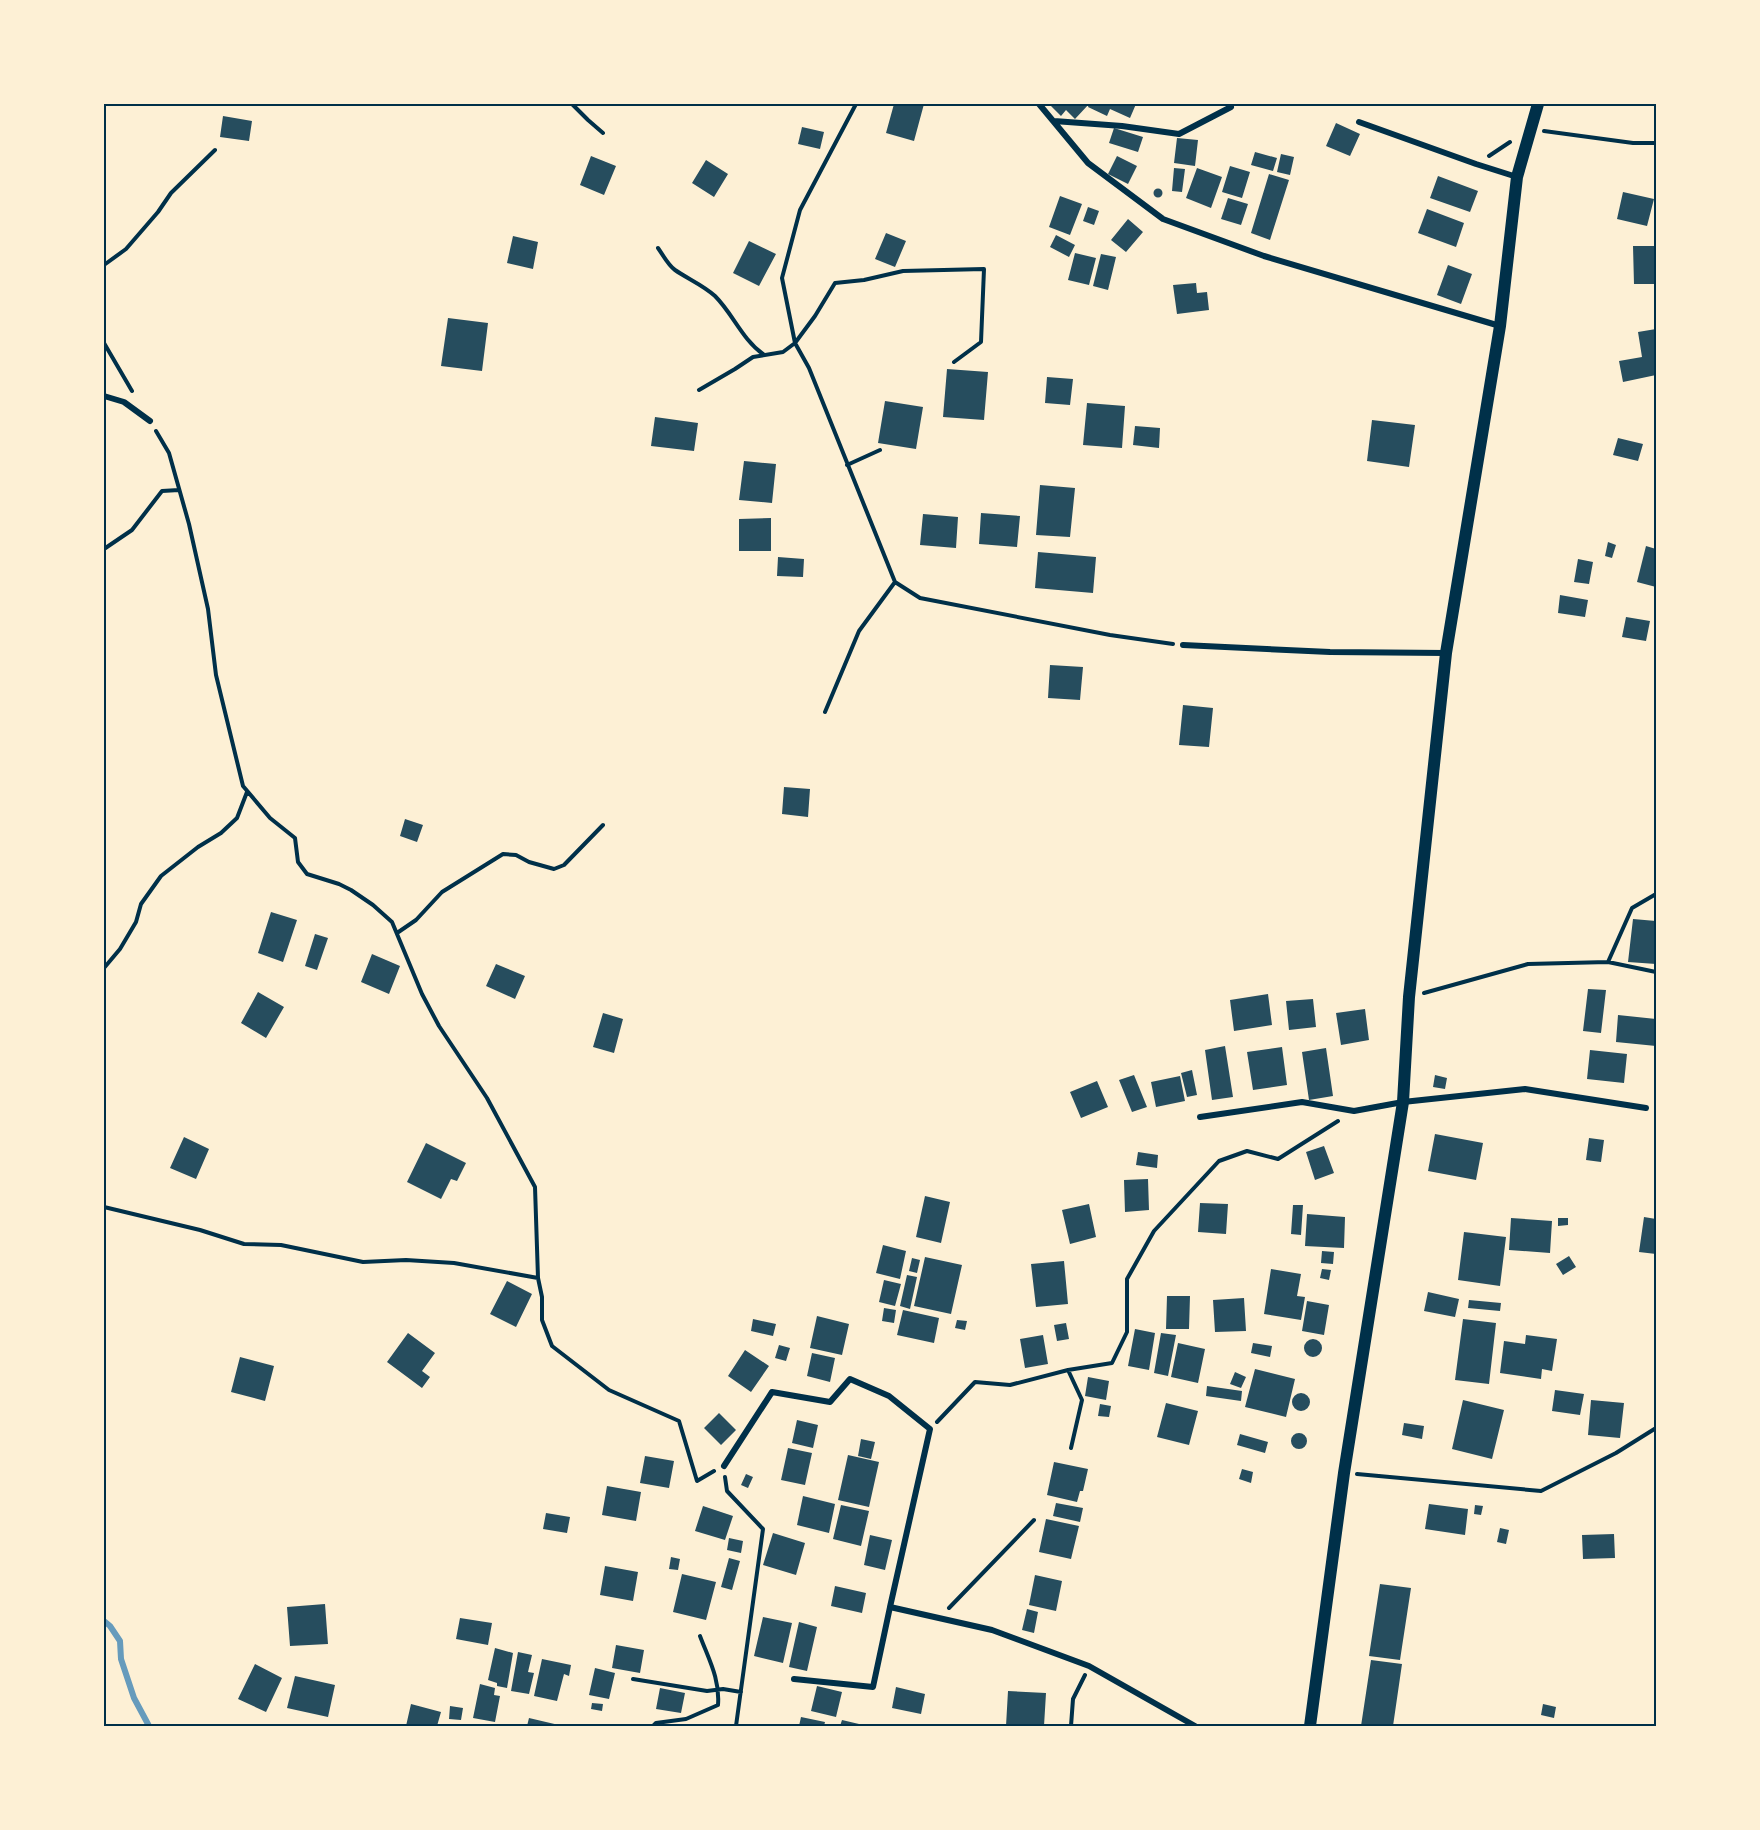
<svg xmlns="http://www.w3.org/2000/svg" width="1760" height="1830" font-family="Jost,sans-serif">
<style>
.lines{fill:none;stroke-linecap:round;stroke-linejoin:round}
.stream{stroke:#669bbc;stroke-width:6}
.building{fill:#264d5e}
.path{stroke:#003049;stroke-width:4}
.minor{stroke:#003049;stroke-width:6}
.secondary{stroke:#003049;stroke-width:12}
.neatline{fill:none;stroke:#003049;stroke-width:2}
</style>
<rect width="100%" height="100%" fill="#fdf0d5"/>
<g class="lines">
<path class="stream" d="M104 1621 110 1626 120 1641 121 1659 134 1698 149 1726"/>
</g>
<path class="building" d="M894 104H924L914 141 886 133Z
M1053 104H1089L1075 119 1066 110 1061 116 1051 106Z
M1089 104H1136L1130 118 1110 109 1107 116 1088 107Z
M223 116 252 121 249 141 220 137Z
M1336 123 1360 134 1350 156 1326 146Z
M802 127 824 132 820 149 798 144Z
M1114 128 1143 137 1138 152 1109 143Z
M1177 138 1198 140 1195 166 1174 163Z
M1255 152 1277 158 1273 171 1251 165Z
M1281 154 1294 157 1290 175 1277 172Z
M591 156 616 166 604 195 580 185Z
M1117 156 1137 166 1128 184 1108 174Z
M706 160 728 174 714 197 692 183Z
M1230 166 1250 172 1242 198 1222 192Z
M1174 168 1185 169 1182 192 1172 191Z
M1197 168 1222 177 1211 208 1186 198Z
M1269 174 1289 180 1270 240 1251 233Z
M1438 176 1478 191 1470 212 1430 198Z
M1153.5 193a4.5 4.5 0 1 1 9 0a4.5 4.5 0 1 1-9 0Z
M1623 192 1654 199 1647 226 1617 219Z
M1060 196 1082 204 1070 235 1049 227Z
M1228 198 1248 204 1241 225 1221 219Z
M1088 207 1099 211 1094 225 1083 221Z
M1427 209 1464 223 1456 247 1418 233Z
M1128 219 1143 232 1126 252 1111 240Z
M886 233 906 241 895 267 875 259Z
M1056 235 1075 245 1069 257 1050 247Z
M513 236 538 242 533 269 507 263Z
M749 241 776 254 759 286 733 273Z
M1633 246H1656V284H1634Z
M1075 253 1096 258 1089 285 1068 280Z
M1101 254 1116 257 1108 290 1093 286Z
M1448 265 1472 274 1461 304 1437 295Z
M1196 283 1197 293 1207 292 1209 310 1177 314 1173 285Z
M448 318 488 323 482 371 441 366Z
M1656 329V375L1623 382 1619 361 1642 357 1638 332Z
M947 369 988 372 984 420 943 417Z
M1047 377 1073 379 1070 405 1045 403Z
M885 401 923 407 916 449 878 443Z
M1087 403 1125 406 1122 448 1083 445Z
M655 417 698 423 694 451 651 446Z
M1372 420 1415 425 1409 467 1367 461Z
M1135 426 1160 428 1159 448 1133 445Z
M1618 438 1643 444 1638 461 1613 455Z
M744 461 776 464 772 503 739 500Z
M1040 485 1075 488 1070 537 1036 535Z
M981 513 1020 516 1017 547 979 544Z
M923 514 958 517 956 548 920 545Z
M771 518V551H739V519Z
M1608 542 1616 545 1612 558 1605 556Z
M1646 546 1656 549V587L1637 582Z
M1038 552 1096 557 1093 593 1035 588Z
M778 557 804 559 803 577 777 576Z
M1578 559 1593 562 1589 584 1574 582Z
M1560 595 1588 600 1585 617 1558 613Z
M1626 617 1650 621 1646 641 1622 637Z
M1050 665 1083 667 1080 700 1048 698Z
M1183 705 1213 708 1209 747 1179 745Z
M784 787 810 789 808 817 782 814Z
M405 819 423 825 417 842 400 836Z
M271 912 297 920 283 962 258 953Z
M1633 919 1656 921V964L1628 962Z
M315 934 328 938 317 970 305 966Z
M372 954 400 966 389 994 361 982Z
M496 964 525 976 515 999 486 986Z
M1588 989 1606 990 1601 1033 1583 1031Z
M258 992 284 1007 266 1038 241 1023Z
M1268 994 1272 1025 1234 1031 1230 1000Z
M1313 999 1316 1027 1289 1030 1286 1001Z
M1365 1009 1369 1040 1341 1045 1336 1013Z
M603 1013 623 1019 614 1053 593 1047Z
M1618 1015 1656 1019V1046L1616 1042Z
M1225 1046 1233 1097 1212 1100 1205 1050Z
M1282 1047 1287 1085 1253 1090 1247 1052Z
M1326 1048 1333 1096 1309 1100 1302 1052Z
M1590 1050 1627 1054 1624 1083 1587 1079Z
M1192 1070 1197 1095 1187 1097 1181 1073Z
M1134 1075 1147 1107 1132 1112 1119 1080Z
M1435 1075 1447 1078 1445 1089 1433 1087Z
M1180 1076 1185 1101 1156 1107 1151 1082Z
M1097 1081 1108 1107 1081 1118 1070 1092Z
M1435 1134 1483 1143 1476 1180 1428 1171Z
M184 1137 209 1149 196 1179 170 1168Z
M1589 1138 1604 1140 1601 1162 1586 1160Z
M426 1143 466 1163 457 1181 451 1179 441 1199 407 1182Z
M1324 1146 1334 1173 1315 1180 1306 1152Z
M1138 1152 1158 1155 1157 1168 1136 1165Z
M1148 1179 1149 1210 1125 1212 1124 1180Z
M925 1196 950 1202 941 1243 916 1237Z
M1200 1203 1228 1204 1226 1234 1198 1232Z
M1089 1204 1096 1237 1070 1244 1062 1210Z
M1293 1205H1303L1301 1235 1291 1234Z
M1307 1214 1345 1217 1344 1248 1305 1246Z
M1644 1217 1656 1219V1254L1639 1252Z
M1511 1218 1552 1221 1550 1253 1509 1250Z
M1558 1218H1568V1225L1558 1226Z
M1464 1232 1506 1237 1500 1286 1458 1280Z
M883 1245 906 1251 900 1279 876 1273Z
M1322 1251 1334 1252 1333 1264 1321 1263Z
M1569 1256 1576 1267 1563 1275 1556 1264Z
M925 1257 962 1265 951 1314 914 1306Z
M912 1258 920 1260 917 1273 909 1271Z
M1064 1261 1068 1304 1036 1307 1031 1264Z
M1271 1269 1301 1274 1297 1296 1305 1297 1301 1320 1264 1314Z
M1322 1269 1331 1270 1329 1280 1320 1278Z
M907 1275 917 1277 910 1309 900 1306Z
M884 1280 901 1284 895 1306 879 1302Z
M507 1281 532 1294 516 1327 490 1314Z
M1428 1292 1459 1299 1455 1317 1424 1311Z
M1167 1296H1190L1189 1329H1166Z
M1244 1298 1246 1331 1215 1332 1213 1300Z
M1469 1300 1501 1303 1500 1311 1468 1308Z
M1307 1301 1329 1305 1324 1335 1302 1331Z
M884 1308 896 1310 894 1323 882 1321Z
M903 1310 939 1318 934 1343 897 1335Z
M817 1316 849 1324 842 1355 810 1348Z
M753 1319 776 1324 773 1336 751 1331Z
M1463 1319 1496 1323 1489 1384 1455 1380Z
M957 1320 967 1321 965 1330 955 1328Z
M1066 1323 1069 1339 1057 1341 1054 1325Z
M1135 1329 1155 1333 1149 1370 1128 1366Z
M408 1333 435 1353 422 1371 430 1377 422 1388 387 1362Z
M1161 1333 1176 1335 1168 1376 1154 1373Z
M1043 1335 1048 1364 1025 1368 1020 1339Z
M1526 1335 1557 1339 1552 1371 1542 1369 1541 1379 1500 1373 1504 1341 1525 1344Z
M1304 1348a9 9 0 1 1 18 0a9 9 0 1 1-18 0Z
M1178 1343 1205 1349 1198 1383 1171 1377Z
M1253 1343 1272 1346 1270 1357 1251 1353Z
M779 1345 790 1348 786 1361 775 1358Z
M745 1350 769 1366 751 1392 728 1376Z
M812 1353 835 1358 830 1382 807 1376Z
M240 1357 274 1366 265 1401 231 1392Z
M1255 1369 1295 1379 1286 1417 1245 1407Z
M1235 1372 1246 1377 1241 1388 1230 1384Z
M1088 1377 1109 1381 1106 1400 1085 1396Z
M1207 1386 1242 1391 1241 1401 1206 1396Z
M1555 1390 1584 1394 1580 1415 1552 1411Z
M1292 1402a9 9 0 1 1 18 0a9 9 0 1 1-18 0Z
M1463 1400 1504 1410 1492 1459 1452 1449Z
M1591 1400 1624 1403 1620 1438 1588 1435Z
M1166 1403 1198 1411 1189 1445 1157 1437Z
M1100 1404 1111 1406 1109 1417 1098 1416Z
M719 1413 736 1430 721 1445 704 1428Z
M797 1420 818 1425 813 1448 792 1443Z
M1404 1423 1424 1426 1422 1439 1402 1435Z
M1291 1441a8 8 0 1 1 16 0a8 8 0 1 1-16 0Z
M1240 1434 1268 1442 1265 1453 1237 1445Z
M861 1439 875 1442 871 1459 858 1456Z
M788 1448 812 1453 805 1485 781 1480Z
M848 1455 879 1462 869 1507 838 1500Z
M645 1456 674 1461 669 1488 640 1483Z
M1054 1462 1088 1469 1083 1491H1080L1077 1502 1047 1495Z
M1242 1469 1253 1472 1251 1483 1239 1479Z
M746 1474 753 1477 748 1488 741 1485Z
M607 1486 641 1492 636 1521 602 1515Z
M803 1496 835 1504 829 1533 797 1525Z
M1056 1503 1083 1508 1080 1522 1053 1516Z
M1429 1504 1468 1509 1465 1535 1425 1529Z
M841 1505 869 1511 861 1546 833 1539Z
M1475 1505 1483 1506 1481 1515 1474 1514Z
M703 1506 733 1516 725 1540 695 1531Z
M546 1513 570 1517 567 1533 543 1529Z
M1046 1519 1079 1526 1071 1559 1039 1552Z
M1500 1528 1509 1530 1506 1544 1497 1542Z
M773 1533 805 1543 796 1575 763 1565Z
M1614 1534 1615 1558 1583 1559 1582 1535Z
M870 1535 892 1540 885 1570 864 1565Z
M729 1538 743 1541 741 1553 727 1550Z
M671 1557 680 1559 678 1570 669 1569Z
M729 1558 740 1561 732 1590 721 1587Z
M605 1566 638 1572 633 1601 600 1595Z
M682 1574 716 1582 706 1620 673 1612Z
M1035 1575 1062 1581 1056 1611 1029 1605Z
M1380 1584 1411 1588 1400 1660 1369 1656Z
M835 1586 866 1593 862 1613 831 1606Z
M325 1604 328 1644 290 1646 287 1607Z
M1027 1609 1038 1612 1034 1633 1022 1630Z
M763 1617 792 1623 783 1663 754 1656Z
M460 1618 492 1623 488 1645 456 1639Z
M799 1622 817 1627 807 1671 789 1667Z
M616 1645 644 1650 640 1673 612 1668Z
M495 1648 513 1653 507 1688 497 1686V1683L488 1680Z
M518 1652 532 1655 528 1672 534 1673 529 1694 511 1691Z
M542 1659 571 1665 569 1676 564 1674 557 1701 534 1696Z
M1371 1660 1402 1664 1393 1726H1361Z
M255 1664 282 1678 266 1712 238 1699Z
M595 1668 615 1673 609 1699 589 1695Z
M295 1676 335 1685 328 1717 287 1708Z
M480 1684 495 1688 494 1695 500 1696 495 1722 473 1718Z
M817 1686 842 1692 836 1717 811 1711Z
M896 1687 925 1694 921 1714 892 1708Z
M660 1688 685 1693 681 1713 656 1709Z
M1008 1691 1046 1693 1044 1726H1006Z
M592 1703 603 1704 602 1711 591 1709Z
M411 1704 441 1712 437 1726H406Z
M1543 1704 1556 1707 1554 1718 1541 1715Z
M450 1706 463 1708 461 1720 449 1719Z
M801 1717 825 1722 824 1726H799Z
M529 1718 563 1726H527Z
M842 1720 859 1724 858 1726H840Z"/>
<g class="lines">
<path class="path" d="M572 104 588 120 603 133
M856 104 800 210 782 278 795 343 809 368 895 582 920 598 1110 635 1173 644
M1544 131 1633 143H1656
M1489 156 1510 142
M658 248C663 255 668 265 675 270 688 279 703 285 715 296 733 314 742 339 763 354
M104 265 126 249 158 212 171 193 215 150
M104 343 132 391
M699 390 735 369 753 357 783 352 795 343 815 316 835 283 864 280 903 271 984 269 981 342 954 362
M156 431 169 453 189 524 208 609 216 675 243 786 270 818 295 838 298 862 307 874 339 884 351 890 373 905 392 922 422 994 439 1026 487 1098 535 1187 538 1278 542 1297V1320L552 1346 609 1390 679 1421 697 1481 714 1471
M847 465 880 450
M104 549 132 530 162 491 179 490
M825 712 859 631 895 582
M397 933 416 920 442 892 503 854 516 855 529 862 554 869 564 865 603 825
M1608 962 1632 908 1656 894
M104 968 120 949 136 922 141 904 161 876 198 847 221 833 237 818 247 792
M1424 993 1528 964 1608 962 1656 972
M104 1207 200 1230 244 1244 281 1245 363 1262 406 1260 454 1263 538 1278
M1068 1370 1112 1363 1127 1332V1279L1154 1231 1219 1161 1247 1151 1278 1159 1338 1121
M937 1422 975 1382 1010 1385 1068 1370 1082 1400 1071 1448
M1357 1474 1541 1491 1616 1453 1656 1428
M725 1477 727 1491 763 1529 736 1726
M949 1608 1034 1520
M633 1679 707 1691 723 1689 741 1692
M653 1726 656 1723 686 1719 718 1705C720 1679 709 1660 700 1636
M1071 1726 1073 1699 1085 1675"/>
<path class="minor" d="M1039 104 1088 163 1163 219 1264 256 1500 326
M1054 121 1122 126 1179 134 1231 107
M1359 122 1476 164 1517 177
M104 396 124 402 150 421
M1183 645 1330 652 1446 653
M1200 1117 1302 1102 1354 1111 1403 1102 1525 1089 1646 1108
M724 1466 772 1392 830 1402 850 1379 889 1396 930 1429 890 1607
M794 1679 873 1687 890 1607 992 1630 1089 1666 1195 1726"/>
<path class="secondary" d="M1310 1726 1344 1473 1403 1102 1409 997 1446 653 1500 326 1517 177 1538 104"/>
</g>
<rect width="1760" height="1830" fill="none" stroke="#fdf0d5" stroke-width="210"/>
<rect x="105" y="105" width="1550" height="1620" class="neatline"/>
</svg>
